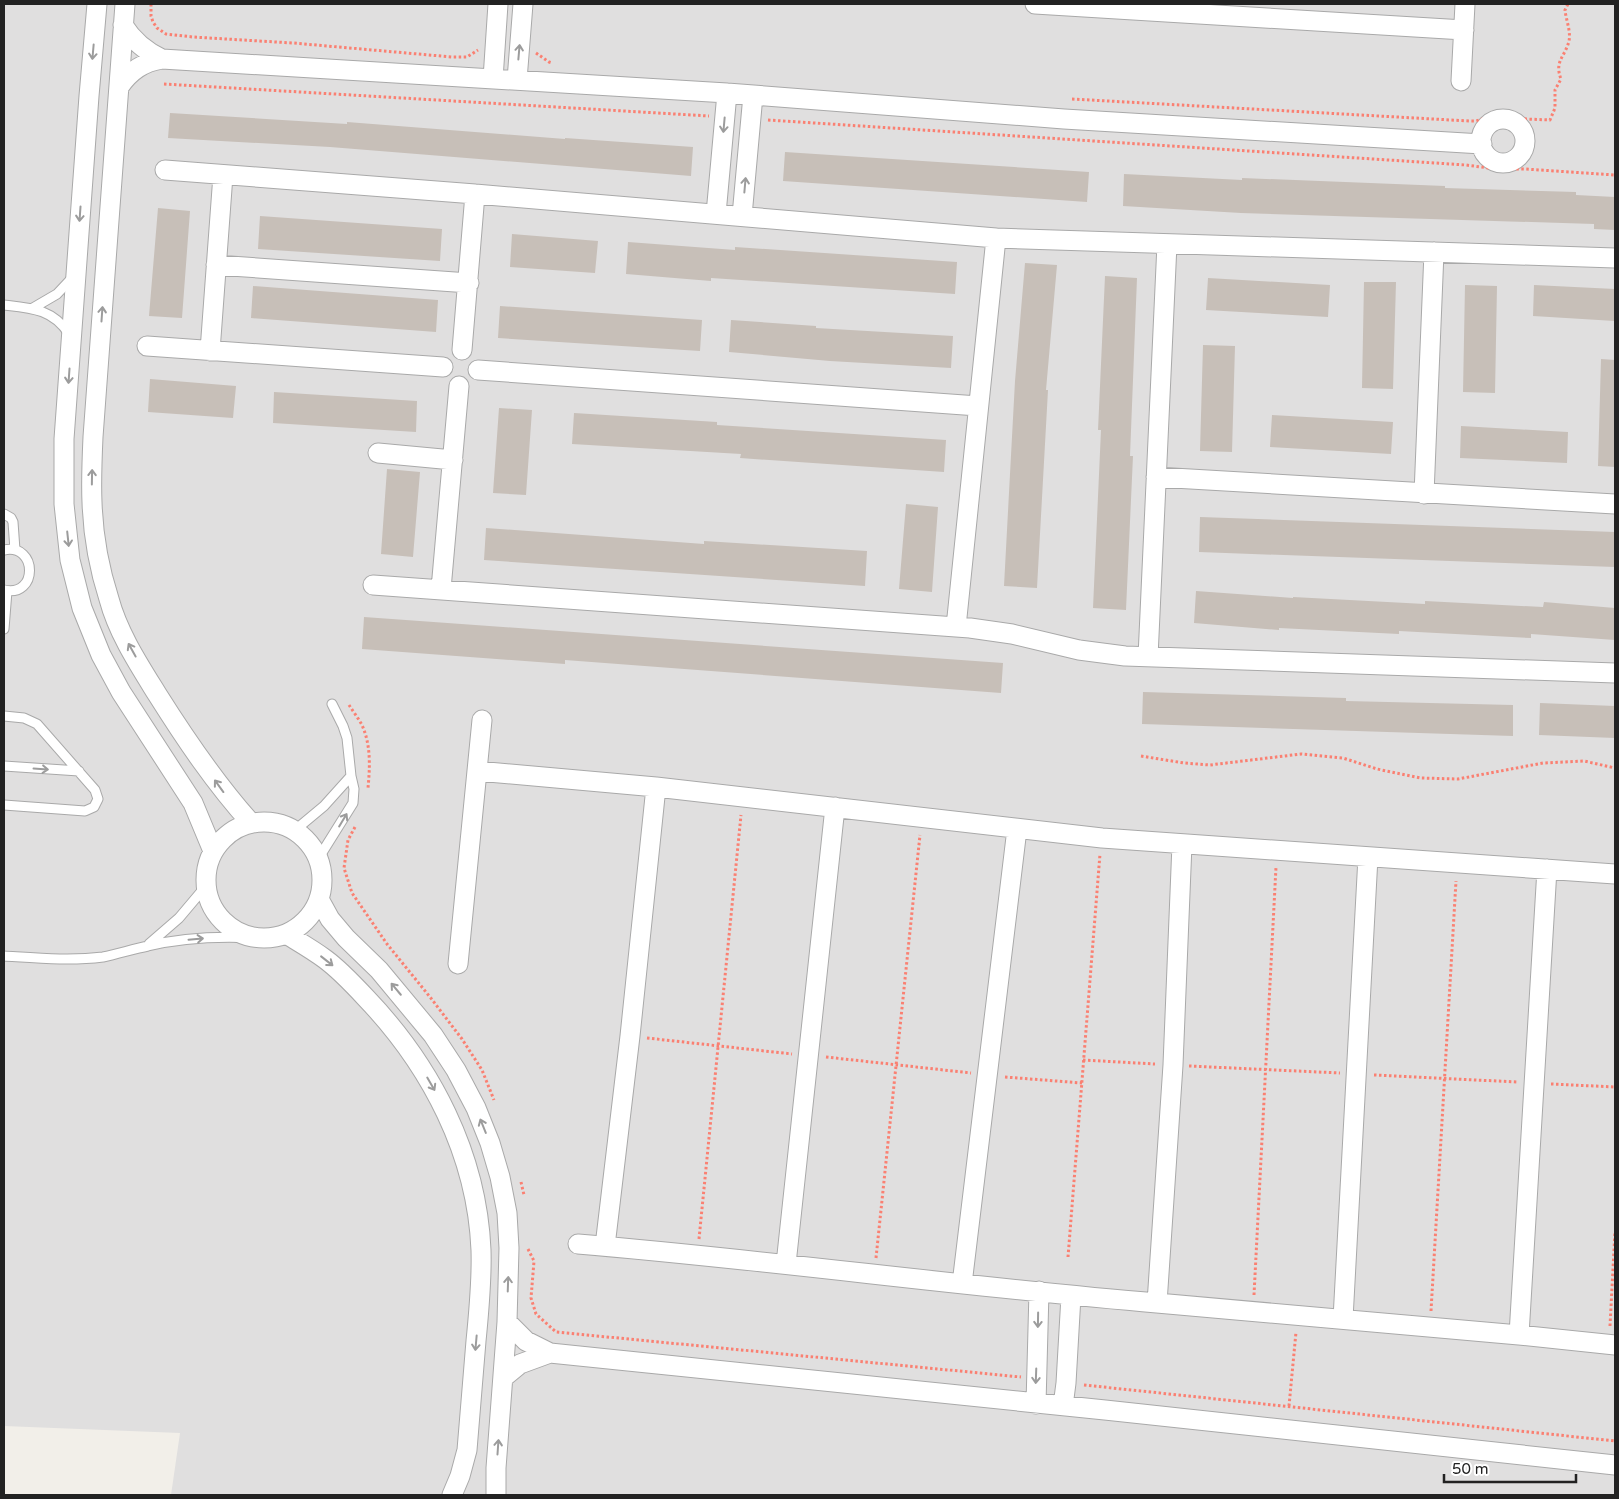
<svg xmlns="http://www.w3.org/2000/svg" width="1619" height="1499" font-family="'Varela Round',sans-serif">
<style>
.residential{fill:#e0dfdf}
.building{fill:#c7bfb8}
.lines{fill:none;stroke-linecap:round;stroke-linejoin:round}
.lane-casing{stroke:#a9a9a9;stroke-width:11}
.street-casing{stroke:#a9a9a9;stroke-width:21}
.path{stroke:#fa8072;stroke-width:3;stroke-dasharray:2.5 2.5;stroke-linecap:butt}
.lane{stroke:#fff;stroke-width:9}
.street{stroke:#fff;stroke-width:19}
.oneway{stroke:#9c9c9c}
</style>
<rect width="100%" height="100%" fill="#f2efe9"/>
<path class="residential" d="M4 4H1615V1495H171L180 1433 4 1426Z"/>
<path class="building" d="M170 113 347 124V122L565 139V138L693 147 691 176 330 147 168 138Z
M785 152 1089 172 1087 202 783 181Z
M1124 174 1242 180V178L1445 186V188L1576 192V195L1615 197V230L1594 229V224L1241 213 1123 206Z
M158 208 190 211 182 318 149 316Z
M260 216 442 229 440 261 258 249Z
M512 234 598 241 595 273 510 267Z
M628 242 735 250V247L957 262 955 294 711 278V281L626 274Z
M1025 263 1057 265 1046 390H1048L1037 588 1004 586 1015 381Z
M1105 276 1137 278 1130 456H1133L1126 610 1093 608 1101 430H1098Z
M1208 278 1330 285 1328 317 1206 310Z
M1364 282H1396L1393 389 1362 388Z
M1465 285 1497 286 1495 393 1463 392Z
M1534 285 1615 289V321L1533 316Z
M253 286 438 300 436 332 251 318Z
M500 306 702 320 700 351 498 338Z
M731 320 816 326V328L953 336 951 368 830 361 729 352Z
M1203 345 1235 346 1232 452 1200 451Z
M1601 359 1615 360V467L1598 466Z
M150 379 236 386 233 418 148 412Z
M274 392 417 401 416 432 273 423Z
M499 408 532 410 526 495 493 493Z
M574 413 717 422V425L946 440 944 472 740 458 741 454 572 444Z
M1272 415 1393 422 1391 454 1270 447Z
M1461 426 1568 432 1567 463 1460 458Z
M387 469 420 472 413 557 381 554Z
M906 504 938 507 932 592 899 589Z
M1200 517 1615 532V567L1199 552Z
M486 528 704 544V541L867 551 865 586 484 560Z
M1196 591 1293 598V597L1425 604V601L1543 607 1544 602 1615 608V640L1531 634V638L1399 631V634L1279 628V630L1194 623Z
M364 617 1003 663 1001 693 565 660V664L362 649Z
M1143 692 1346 698V701L1513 705V736L1142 724Z
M1540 703 1615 706V738L1539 735Z"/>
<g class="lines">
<defs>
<path id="lane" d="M4 305C31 308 53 309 69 334
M33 308 57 294 72 278
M4 514 11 518 13 522 15 550
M4 550C38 543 38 598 4 590
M4 629 7 591
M4 716 24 718 37 724 95 790 98 799 94 807 85 811 4 805
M4 766 79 771
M294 831 324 806 351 776
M318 859 353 803 354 789 351 776 347 738 343 726 332 704
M149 944 179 918 206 886
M4 956C37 958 70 961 103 957 118 954 133 949 148 946 184 937 221 936 258 938"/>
<path id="street" d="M97 4 89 96 64 439V504L70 560 82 608 101 655 121 692 193 803 213 851
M125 4 93 437C92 459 91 481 92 502 93 534 99 568 109 599 118 633 139 665 157 694 186 740 215 783 251 823
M1035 4 1464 30
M123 25C133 41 145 51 162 59
M493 79 498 4
M517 80 523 4
M1461 81 1465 4
M119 87C130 71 143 62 162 59L727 93 1064 119 1482 144
M1481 141a22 22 0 1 1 44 0a22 22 0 1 1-44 0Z
M165 170 475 194 996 238 1615 258
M716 214 727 93
M742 216 753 95
M216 265 469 283
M147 346 443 367
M462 350 475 194
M210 351 223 175
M478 370 978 406
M378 453 453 460
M1156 477 1615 504
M1424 494 1434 252
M373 585 970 628 1012 634 1079 650 1125 656 1615 673
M441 589 459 386
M956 627 996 238
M1148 657 1167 244
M477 771 656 787 1102 838 1615 874
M206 880a58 58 0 1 1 116 0a58 58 0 1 1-116 0Z
M1182 844 1173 1065 1157 1303 1519 1335 1615 1345
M319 899 330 919 346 938 379 970 433 1035 456 1070 476 1108 490 1143 500 1177 507 1213 509 1248 507 1322 496 1468V1495
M286 934C299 942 313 950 325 959 340 970 353 984 366 998 431 1066 477 1154 481 1250 482 1280 479 1311 476 1341 473 1377 470 1414 467 1450L460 1476 452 1495
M458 964 482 720
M578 1244C771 1260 964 1287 1157 1303
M605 1246 630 1036 656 787
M786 1264 835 807
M962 1284 1017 829
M1343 1319 1368 857
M507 1322 526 1341 550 1353 1105 1410 1615 1465
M1519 1335 1547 869
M503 1378 520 1364 550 1353
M1036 1404 1039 1291
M1063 1406 1066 1383 1071 1296"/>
</defs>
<use href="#lane" class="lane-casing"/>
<use href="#street" class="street-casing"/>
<path class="path" d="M151 4V16L153 22 157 28 166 34 193 37 293 43 452 57H467L478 50
M536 53 549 62 552 63
M164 84 709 116
M1072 99 1469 121H1476L1501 113 1526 119 1550 120 1555 108V90L1561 79C1554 61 1565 57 1569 41 1571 31 1566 20 1565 10L1568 4
M768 120 1466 165 1496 169H1525L1615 175
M349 705C353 711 358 718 362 725 371 745 370 767 368 788
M1141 756 1184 763 1210 765 1301 754 1343 758 1377 769 1421 778 1458 779 1543 763 1584 761 1615 768
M355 827 348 840 344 868 352 893 387 944 430 997 462 1039 482 1070 494 1100
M647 1038 792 1054
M826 1057 971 1073
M1083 1060 1155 1064
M1189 1066 1340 1073
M1374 1075 1517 1082
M1005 1077 1082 1083
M1551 1084 1615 1087
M521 1182 524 1195
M699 1239 741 815
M528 1249 534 1261 531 1298 536 1314 556 1332 1021 1377
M1068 1257 1100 854
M876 1258 920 835
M1254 1295 1276 867
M1431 1311 1456 881
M1610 1326 1615 1231
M1084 1385 1615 1441
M1289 1406 1296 1332"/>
<use href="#lane" class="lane"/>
<use href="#street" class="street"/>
</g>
<defs><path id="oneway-shaft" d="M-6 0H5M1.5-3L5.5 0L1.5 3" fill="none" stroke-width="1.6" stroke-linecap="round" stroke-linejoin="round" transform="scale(1.25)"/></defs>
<g class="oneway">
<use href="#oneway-shaft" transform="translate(93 52) rotate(95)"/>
<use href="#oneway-shaft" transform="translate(519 52) rotate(-85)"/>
<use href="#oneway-shaft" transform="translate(724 125) rotate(95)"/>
<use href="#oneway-shaft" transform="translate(745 185) rotate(-85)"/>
<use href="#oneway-shaft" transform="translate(80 214) rotate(94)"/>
<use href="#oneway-shaft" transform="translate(102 314) rotate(-86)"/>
<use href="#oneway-shaft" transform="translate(69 376) rotate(94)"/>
<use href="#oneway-shaft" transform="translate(92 477) rotate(-89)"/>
<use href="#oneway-shaft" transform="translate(68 539) rotate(84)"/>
<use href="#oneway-shaft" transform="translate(132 650) rotate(-119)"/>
<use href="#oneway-shaft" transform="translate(41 769) rotate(4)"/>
<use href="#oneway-shaft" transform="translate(219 786) rotate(-126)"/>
<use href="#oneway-shaft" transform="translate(343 820) rotate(-59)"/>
<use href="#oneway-shaft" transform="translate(196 939) rotate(-5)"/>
<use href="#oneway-shaft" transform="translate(327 961) rotate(38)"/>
<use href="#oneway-shaft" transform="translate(396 989) rotate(-130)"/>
<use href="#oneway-shaft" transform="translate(431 1084) rotate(60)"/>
<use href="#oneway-shaft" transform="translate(483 1126) rotate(-112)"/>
<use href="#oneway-shaft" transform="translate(508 1284) rotate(-88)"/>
<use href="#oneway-shaft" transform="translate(1038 1320) rotate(91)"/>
<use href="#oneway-shaft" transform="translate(476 1343) rotate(95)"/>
<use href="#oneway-shaft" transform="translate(1036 1376) rotate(92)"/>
<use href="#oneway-shaft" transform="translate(498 1447) rotate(-86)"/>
</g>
<rect width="1619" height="1499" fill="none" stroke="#222222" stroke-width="10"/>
<path d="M1444 1474v8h132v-8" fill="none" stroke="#222222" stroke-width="2.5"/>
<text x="1452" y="1474" font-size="15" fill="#222222" stroke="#ffffff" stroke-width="4" paint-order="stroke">50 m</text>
</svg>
